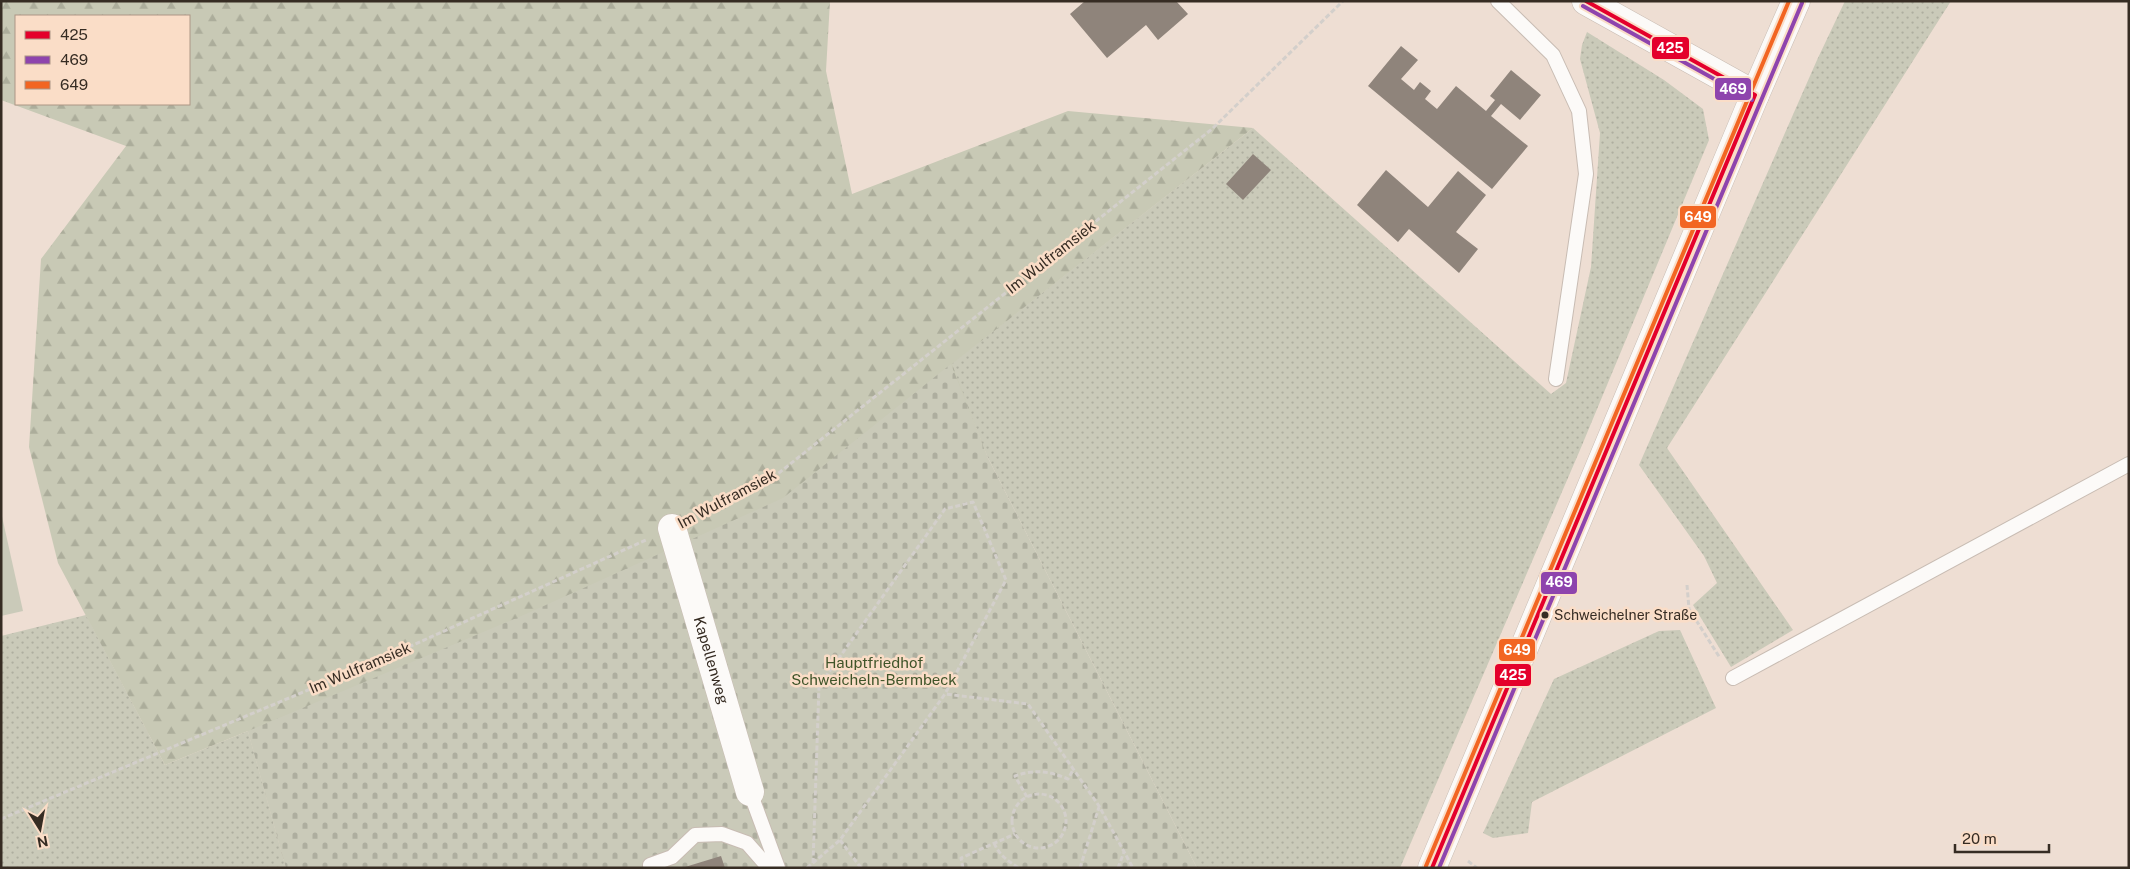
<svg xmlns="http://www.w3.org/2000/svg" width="2130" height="869" font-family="'Public Sans',sans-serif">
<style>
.grass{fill:url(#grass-dots)}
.forest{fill:url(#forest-firs);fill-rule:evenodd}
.cemetery{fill:url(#cemetery-stones)}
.pitch{fill:#cacab9}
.building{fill:#8f847b}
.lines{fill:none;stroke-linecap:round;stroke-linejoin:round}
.service-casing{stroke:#c8bcb3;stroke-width:16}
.minor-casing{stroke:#c8bcb3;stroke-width:29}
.tertiary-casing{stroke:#c8bcb3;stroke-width:29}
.path{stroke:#d3cfcb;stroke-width:3;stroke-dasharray:5 2.5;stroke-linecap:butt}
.service{stroke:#fcfaf8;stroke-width:14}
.minor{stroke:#fcfaf8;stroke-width:28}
.tertiary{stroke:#fcfaf8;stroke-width:28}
.bus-1-casing{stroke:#faddc7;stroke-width:8}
.bus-2-casing{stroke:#faddc7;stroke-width:8}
.bus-3-casing{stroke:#faddc7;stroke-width:8}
.bus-1{stroke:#e4002b;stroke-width:4}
.bus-2{stroke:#8e44ad;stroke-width:4}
.bus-3{stroke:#f26522;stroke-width:4}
.bus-dot{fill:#362c23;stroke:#faddc7;stroke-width:2}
.labels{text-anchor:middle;stroke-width:5;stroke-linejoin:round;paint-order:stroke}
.bus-label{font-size:14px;fill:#362c23;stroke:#faddc7;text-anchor:start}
.street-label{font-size:15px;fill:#362c23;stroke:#faddc7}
.park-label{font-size:15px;fill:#3f5429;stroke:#faddc7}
.line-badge{stroke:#faddc7;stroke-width:2}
.badge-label{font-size:14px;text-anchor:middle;font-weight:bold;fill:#fff}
</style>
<defs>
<pattern id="grass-dots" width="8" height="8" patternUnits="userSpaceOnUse" patternTransform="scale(1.25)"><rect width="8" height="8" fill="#cacab9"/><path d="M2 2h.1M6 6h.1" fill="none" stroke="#aeae9f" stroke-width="1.8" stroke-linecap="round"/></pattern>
<pattern id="forest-firs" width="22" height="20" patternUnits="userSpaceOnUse" patternTransform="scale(1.25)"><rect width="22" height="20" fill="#c8c9b5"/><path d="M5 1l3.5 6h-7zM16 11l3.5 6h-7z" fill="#acad9b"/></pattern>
<pattern id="cemetery-stones" width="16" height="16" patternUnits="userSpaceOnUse" patternTransform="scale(1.25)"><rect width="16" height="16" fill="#cacab9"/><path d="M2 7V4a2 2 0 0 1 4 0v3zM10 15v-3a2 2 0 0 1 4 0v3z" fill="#aeae9f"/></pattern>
</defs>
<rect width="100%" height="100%" fill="#eeded3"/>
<path class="grass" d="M1845 1H1951L1667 448 1793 630 1731 667 1693 605 1717 583 1704 556 1639 465 1817 60Z
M1587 32 1664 80 1703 109 1709 140 1580 450 1400 868H1197L987 456 951 364 1253 128 1551 394 1566 383 1591 267 1600 133 1580 59 1582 45Z
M86 615 165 765 248 731 286 868H1V636Z
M1680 630 1716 708 1532 802 1528 833 1493 838 1483 833 1554 679 1659 631Z"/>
<path class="forest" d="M1 1H830L826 71 852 194 1068 111 1253 128 952 364 987 456 286 868 248 731 165 765 58 563 29 447 41 259 126 146 1 100ZM16 16H189V104H16Z"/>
<path class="cemetery" d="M951 364 987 456 1197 868H286L248 731 526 614 783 498Z"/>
<path class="pitch" d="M1 512 23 611 1 616Z"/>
<path class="building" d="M1085 1H1176L1188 14 1158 40 1146 25 1107 58 1070 14Z
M1401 46 1418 60 1401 79 1414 90 1420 82 1431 91 1425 99 1437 109 1456 86 1486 111 1495 100 1490 96 1511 70 1541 95 1520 120 1501 104 1491 116 1528 146 1492 189 1368 86Z
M1253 154 1271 170 1243 200 1226 184Z
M1386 170 1428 207 1458 171 1486 195 1456 232 1478 249 1459 273 1409 229 1398 242 1357 205Z
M721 856 725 868H686L685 867Z"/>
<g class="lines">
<defs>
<path id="service" d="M1498 1 1553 55 1579 111 1586 174 1556 379
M1733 678 2129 464
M750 792 778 868
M650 865 672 857 695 835 722 834 747 843 769 868"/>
<g id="minor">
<path d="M1586 1 1755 95"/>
<path id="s1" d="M672 528 750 792"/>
</g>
<path id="tertiary" d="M1432 868 1755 95 1796 1"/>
</defs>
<use href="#service" class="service-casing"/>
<use href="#minor" class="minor-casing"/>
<use href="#tertiary" class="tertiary-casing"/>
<path class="path" d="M699 515 770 480 1212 129 1343 1
M1687 585 1689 609 1720 658
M1012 821a27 27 0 1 1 54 0a27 27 0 1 1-54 0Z
M1027 797 1015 776C1035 769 1049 771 1068 779L1073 770
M1 819 382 659 646 540
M840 840 861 868
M994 843C999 855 1008 861 1019 868
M1468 861 1477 868
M813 863 819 686 945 509 973 502 1006 580 945 694
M807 868 840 840 945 694 1028 704 1099 806 1133 868
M963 868 961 858 1015 834
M1080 868 1099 807
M1118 868 1124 852"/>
<use href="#service" class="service"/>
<use href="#minor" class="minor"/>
<use href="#tertiary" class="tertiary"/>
<defs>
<path id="bus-1" d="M1586 1 1755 95
M1432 868 1755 95"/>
<path id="bus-2" d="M1583 6 1752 100
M1439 868 1802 3"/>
<path id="bus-3" d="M1426 866 1789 1"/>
</defs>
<use href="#bus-1" class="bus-1-casing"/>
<use href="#bus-2" class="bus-2-casing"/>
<use href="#bus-3" class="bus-3-casing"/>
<use href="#bus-1" class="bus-1"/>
<use href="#bus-2" class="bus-2"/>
<use href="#bus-3" class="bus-3"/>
</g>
<circle class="bus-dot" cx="1545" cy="615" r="4.5"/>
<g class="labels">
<g class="bus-label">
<text x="1554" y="620">Schweichelner Straße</text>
</g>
<g class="street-label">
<text transform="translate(1051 257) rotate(-38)" y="5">Im Wulframsiek</text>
<text transform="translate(727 499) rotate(-28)" y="5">Im Wulframsiek</text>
<text dy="5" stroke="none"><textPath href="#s1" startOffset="138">Kapellenweg</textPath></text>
<text transform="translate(360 668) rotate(-23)" y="5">Im Wulframsiek</text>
</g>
<g class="park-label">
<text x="874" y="668">Hauptfriedhof<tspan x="874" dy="17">Schweicheln-Bermbeck</tspan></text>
</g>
</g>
<g class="line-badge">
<rect x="1651" y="36" width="39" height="24" rx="5" fill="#e4002b"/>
<rect x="1714" y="77" width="38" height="24" rx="5" fill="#8e44ad"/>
<rect x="1679" y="205" width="38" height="24" rx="5" fill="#f26522"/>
<rect x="1540" y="571" width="38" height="24" rx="5" fill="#8e44ad"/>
<rect x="1498" y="638" width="38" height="24" rx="5" fill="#f26522"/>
<rect x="1494" y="663" width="38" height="24" rx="5" fill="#e4002b"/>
</g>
<g class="badge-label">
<text x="1670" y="53">425</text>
<text x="1733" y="94">469</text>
<text x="1698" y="222">649</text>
<text x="1559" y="587">469</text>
<text x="1517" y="655">649</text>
<text x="1513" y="680">425</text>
</g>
<rect width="2130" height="869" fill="none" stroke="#362c23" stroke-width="5"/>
<rect x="15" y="15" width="175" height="90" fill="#faddc7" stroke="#ac9685"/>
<rect x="25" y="31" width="25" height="8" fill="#e4002b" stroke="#ac9685"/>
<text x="60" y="40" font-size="15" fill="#362c23">425</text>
<rect x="25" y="56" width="25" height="8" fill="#8e44ad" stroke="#ac9685"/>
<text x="60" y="65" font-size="15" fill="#362c23">469</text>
<rect x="25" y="81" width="25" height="8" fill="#f26522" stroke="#ac9685"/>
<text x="60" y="90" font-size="15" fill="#362c23">649</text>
<g transform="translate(40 829) rotate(169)" stroke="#faddc7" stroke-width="4" paint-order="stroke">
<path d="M0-4L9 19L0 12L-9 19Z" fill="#362c23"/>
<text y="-8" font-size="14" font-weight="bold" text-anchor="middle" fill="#362c23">N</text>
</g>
<path d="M1955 844v8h94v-8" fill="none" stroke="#362c23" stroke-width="2.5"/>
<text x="1962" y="844" font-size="15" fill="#362c23" stroke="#faddc7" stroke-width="4" paint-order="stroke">20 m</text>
</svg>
